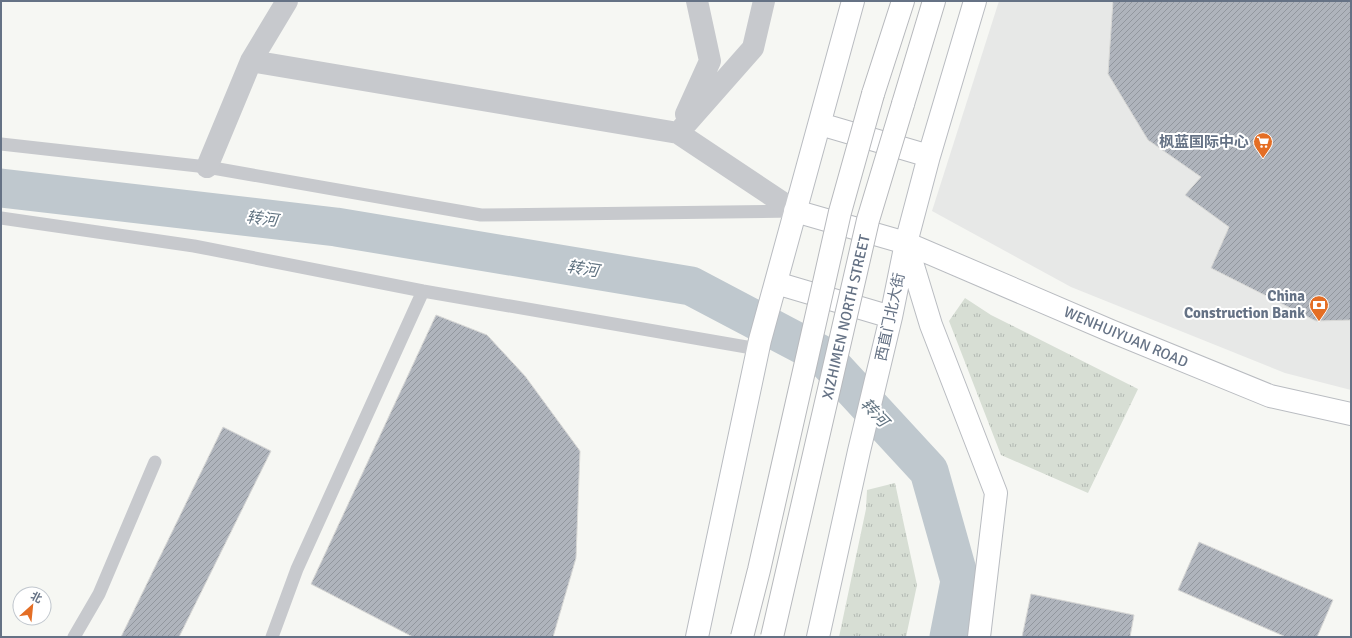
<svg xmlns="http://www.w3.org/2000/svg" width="1352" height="638" font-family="Signika,'Noto Sans SC',sans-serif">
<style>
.built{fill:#e7e8e7}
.grass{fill:url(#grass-tufts)}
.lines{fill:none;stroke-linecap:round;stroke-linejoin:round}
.river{stroke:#bfc8ce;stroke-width:39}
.building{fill:url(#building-hatch);stroke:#d8d8d6}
.secondary-casing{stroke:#b9bcc1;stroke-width:24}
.highway-casing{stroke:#b7b9bd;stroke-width:24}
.lane{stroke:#c7c9cd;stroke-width:13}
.street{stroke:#c7c9cd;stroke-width:22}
.secondary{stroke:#fff;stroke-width:22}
.highway{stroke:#fff;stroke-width:22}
.highway-bridge-casing{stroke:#b7b9bd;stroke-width:24;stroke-linecap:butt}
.highway-bridge{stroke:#fff;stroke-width:22}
.labels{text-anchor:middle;stroke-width:4;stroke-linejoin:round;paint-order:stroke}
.poi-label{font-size:15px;font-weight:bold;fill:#657285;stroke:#fff;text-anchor:end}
.street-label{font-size:15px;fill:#657285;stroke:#fff}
.water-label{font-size:16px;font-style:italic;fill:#617381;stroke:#fff}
</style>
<defs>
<pattern id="grass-tufts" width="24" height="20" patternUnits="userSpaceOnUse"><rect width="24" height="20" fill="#d7ded4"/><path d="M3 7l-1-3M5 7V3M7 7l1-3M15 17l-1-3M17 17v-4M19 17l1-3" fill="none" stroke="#b2b8b2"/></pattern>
<pattern id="building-hatch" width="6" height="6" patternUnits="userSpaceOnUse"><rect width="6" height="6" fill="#afb4bc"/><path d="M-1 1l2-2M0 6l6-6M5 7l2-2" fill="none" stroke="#92979e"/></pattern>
</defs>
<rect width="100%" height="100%" fill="#f6f7f3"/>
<path class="built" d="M999 1H1351V390L1285 373 1071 287 932 211Z"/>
<path class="grass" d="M965 298 991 315 1138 389 1088 493 1001 455 949 321Z
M895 483 917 585 906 637H839L866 509 867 490Z"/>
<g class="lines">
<path class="river" d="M1 188 336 227 691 286 822 355 929 471 960 581 949 637"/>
</g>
<path class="building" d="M1113 1H1351V320L1316 321 1211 268 1229 227 1185 195 1201 177 1148 140 1108 74Z
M436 315 487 335 525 376 580 451 576 558 553 637H413L311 584Z
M223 427 271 451 179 637H121Z
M1199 542 1333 600 1317 637H1286L1178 590Z
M1031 594 1134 615 1130 637H1022Z"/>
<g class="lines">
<defs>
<path id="secondary" d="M820 124 929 156
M795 211 906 243 1111 331 1270 396 1351 414
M907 246 931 325 996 493 979 637
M776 283 891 317
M697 637 760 340 853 1
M818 637 859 451 891 317 906 243 929 156 975 1"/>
<path id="highway" d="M873 94 903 1
M903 104 934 1"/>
</defs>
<use href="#secondary" class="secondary-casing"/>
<use href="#highway" class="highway-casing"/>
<path class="lane" d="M1 144 207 167 481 215 794 211
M1 218 194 246 423 291 758 349
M74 637 99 594 155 462
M272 637 297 569 423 291"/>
<path class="street" d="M251 61 678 133 795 211
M686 114 710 61 697 1
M678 133 753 48 764 1
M207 167 251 61 287 1"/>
<use href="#secondary" class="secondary"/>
<use href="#highway" class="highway"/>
<defs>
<path id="highway-bridge" d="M742 637 759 570 840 212 873 94
M772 637 868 220 903 104"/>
</defs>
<use href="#highway-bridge" class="highway-bridge-casing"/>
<use href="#highway-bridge" class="highway-bridge"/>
</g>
<defs>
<symbol id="supermarket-pin" viewBox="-11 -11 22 30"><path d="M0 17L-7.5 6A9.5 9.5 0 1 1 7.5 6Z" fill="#e46e25" stroke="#fff"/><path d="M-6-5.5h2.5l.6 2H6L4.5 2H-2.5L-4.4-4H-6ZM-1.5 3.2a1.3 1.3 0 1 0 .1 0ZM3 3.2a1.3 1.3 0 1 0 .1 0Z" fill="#fff"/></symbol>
<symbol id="bank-pin" viewBox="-11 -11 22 30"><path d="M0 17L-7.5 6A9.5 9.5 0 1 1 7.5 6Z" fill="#e46e25" stroke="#fff"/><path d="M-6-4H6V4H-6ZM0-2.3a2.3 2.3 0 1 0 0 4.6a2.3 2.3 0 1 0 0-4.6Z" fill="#fff"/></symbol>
</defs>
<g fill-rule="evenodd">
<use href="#supermarket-pin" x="1252" y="131" width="22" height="30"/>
<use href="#bank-pin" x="1308" y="294" width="22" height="30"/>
</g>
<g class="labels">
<g class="poi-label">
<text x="1249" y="147">枫蓝国际中心</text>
<text x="1305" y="301">China<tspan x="1305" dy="17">Construction Bank</tspan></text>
</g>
<g class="street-label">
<text transform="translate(846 317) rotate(-77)" y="5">XIZHIMEN NORTH STREET</text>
<text transform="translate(890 317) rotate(-78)" y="5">西直门北大街</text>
<text transform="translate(1126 337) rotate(23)" y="5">WENHUIYUAN ROAD</text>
</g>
<g class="water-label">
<text transform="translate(262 218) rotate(7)" y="6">转河</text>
<text transform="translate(583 268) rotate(9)" y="6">转河</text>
<text transform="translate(875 412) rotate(47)" y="6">转河</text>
</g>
</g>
<rect width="1352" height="638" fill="none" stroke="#657285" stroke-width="4"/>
<g transform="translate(32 606) rotate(27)"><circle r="19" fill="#ffffff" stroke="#c1c7ce"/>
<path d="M0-3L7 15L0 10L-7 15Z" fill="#e46e25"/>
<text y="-6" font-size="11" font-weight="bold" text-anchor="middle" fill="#657285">北</text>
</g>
</svg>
